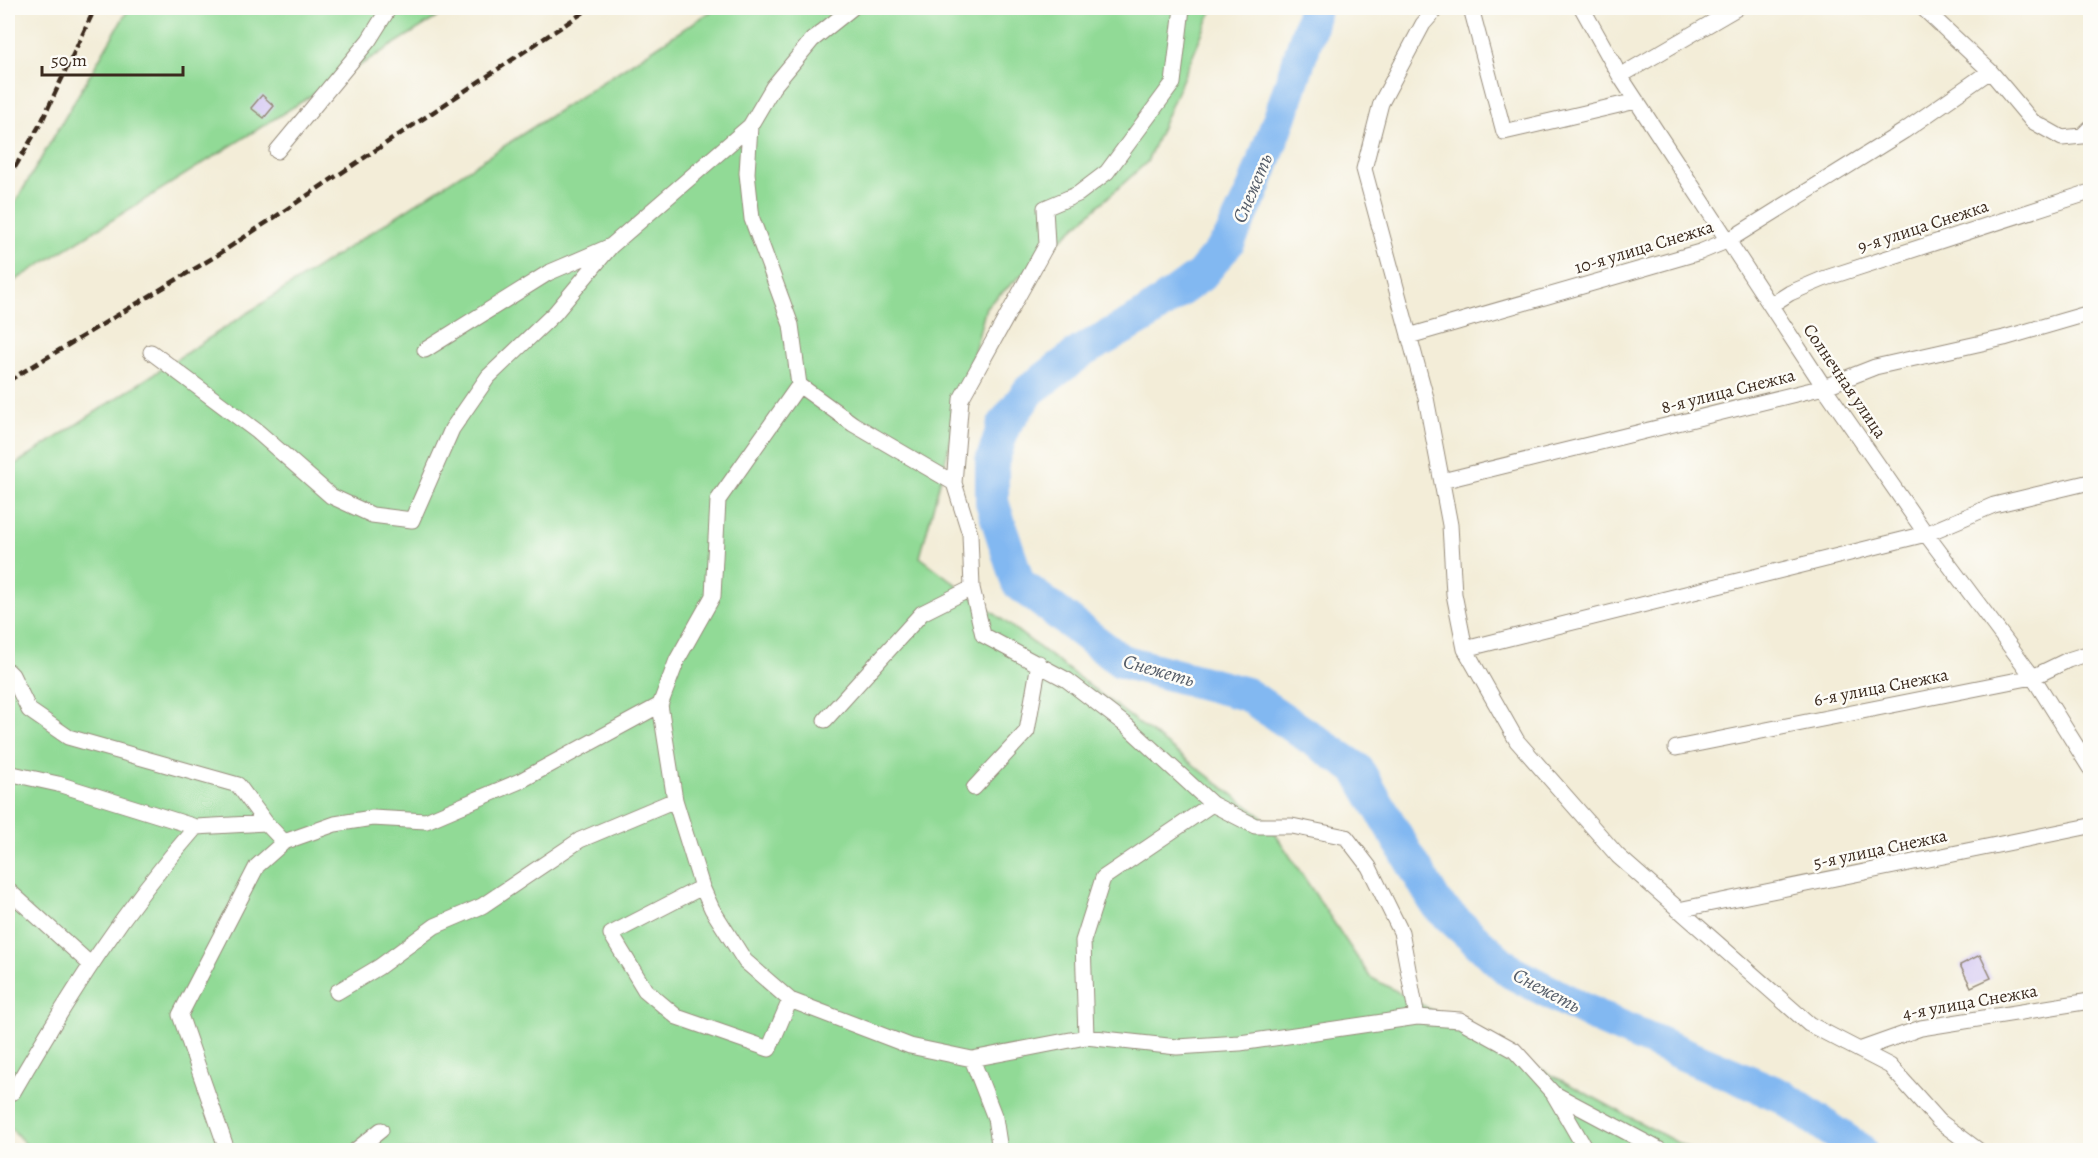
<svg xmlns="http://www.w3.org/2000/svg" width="2098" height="1158" font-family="Alegreya,serif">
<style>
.green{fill:#91da96;stroke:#66825a;stroke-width:1.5}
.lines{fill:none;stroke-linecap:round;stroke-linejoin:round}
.river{stroke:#82b8f1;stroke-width:34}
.building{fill:#c7b8f1}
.minor-casing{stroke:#978c7b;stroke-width:17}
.minor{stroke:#fff;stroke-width:15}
.rail{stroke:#3b2a1e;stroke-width:4.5;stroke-dasharray:9 4.5;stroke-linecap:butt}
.labels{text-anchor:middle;stroke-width:5;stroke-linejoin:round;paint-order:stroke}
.street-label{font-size:18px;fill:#3b2a1e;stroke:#fdfcf7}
.water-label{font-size:20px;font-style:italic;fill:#545c68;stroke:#fdfcf7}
</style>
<rect width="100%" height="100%" fill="#fdfcf7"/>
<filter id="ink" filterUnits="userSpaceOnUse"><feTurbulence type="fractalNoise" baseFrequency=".0167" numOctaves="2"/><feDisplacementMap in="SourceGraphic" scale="12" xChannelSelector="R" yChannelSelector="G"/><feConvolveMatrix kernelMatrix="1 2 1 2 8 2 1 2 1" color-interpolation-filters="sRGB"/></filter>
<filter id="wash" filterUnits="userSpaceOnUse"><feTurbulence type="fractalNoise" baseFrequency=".008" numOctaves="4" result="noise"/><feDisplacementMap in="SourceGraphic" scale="24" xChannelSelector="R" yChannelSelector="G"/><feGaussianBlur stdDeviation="1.35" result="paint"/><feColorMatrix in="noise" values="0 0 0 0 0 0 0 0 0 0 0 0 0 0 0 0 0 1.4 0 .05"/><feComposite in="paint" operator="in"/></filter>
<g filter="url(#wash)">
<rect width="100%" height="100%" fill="#f3edd8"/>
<path class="green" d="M129 8H452L8 285V215Z
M716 8H1213L1147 162 986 307 920 557 1266 820 1370 977 1691 1150H31L8 1125V469Z"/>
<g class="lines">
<path class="river" d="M1314 8 1310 26 1281 115 1252 193 1229 241 1201 275 1143 317 1082 351 1030 390 1004 425 992 462V502L1018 583 1121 661 1246 694 1357 769 1437 905 1511 972 1602 1019 1782 1096 1860 1150"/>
</g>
<g id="blocks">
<path class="building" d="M262 95 274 106 264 118 251 108Z
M1980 955 1991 978 1971 987 1960 965Z"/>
</g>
</g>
<g filter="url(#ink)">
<use href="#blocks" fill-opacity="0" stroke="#978c7b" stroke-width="1.5"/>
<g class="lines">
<defs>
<path id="minor" d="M852 8 812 40 773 87 750 126 747 173 752 219 791 325 799 385 718 500 713 596 677 660 660 705 675 800 702 887 712 909 745 961 790 1000 910 1046 972 1059 1086 1037 1177 1047 1240 1043 1417 1017 1460 1020 1514 1050 1553 1093 1660 1150
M1437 8 1423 24 1381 103 1364 169 1426 398 1450 525 1454 594 1465 649 1517 741 1618 856 1809 1024 1890 1066 1939 1121 1978 1150
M1471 8 1504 132 1636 101
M1582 8 1620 76 1824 387 1926 534 2033 677 2090 768
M1923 8 1990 71 2032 121 2062 138 2082 136 2090 128
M1620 76 1737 8
M277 151 369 40 389 8
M1771 305 1790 293 1823 279 2090 192
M1409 336 1700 252 1729 240 1904 131 1990 71
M425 350 548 273 611 246 750 126
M151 352 258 432 331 496 372 515 412 520 452 429 488 377 555 313 611 246
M799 385 853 424 954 483 970 534 972 588 983 635 1067 680 1127 726 1212 804 1255 826H1292L1346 837 1369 867 1401 932 1417 1017
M1442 481 1824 387 1875 367 2004 338 2090 313
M954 483 961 399 1047 244 1045 208 1078 194 1107 172 1173 83 1182 8
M1465 649 1926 534 1994 505 2090 482
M8 671 12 675 29 710 68 737 238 785 266 823 284 842
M825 720 922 613 972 588
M1676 748 2033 677 2068 660 2090 653
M8 773 58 784 196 827 266 823
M974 788 1027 731 1039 663
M702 887 611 934 645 990 677 1017 769 1049 790 1000
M8 890 90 964
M1678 910 2090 826
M337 992 379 967 435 926 482 906 580 840 675 800
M1086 1037 1083 941 1103 878 1212 804
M1859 1050 1921 1028 2090 1001
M972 1059 995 1118 1000 1150
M13 1092C68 997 123 910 196 827
M1553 1093 1586 1150
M227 1150 180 1015 257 866 284 842 335 824 372 818 426 821 520 781 660 705
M356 1150 381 1130"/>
</defs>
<use href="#minor" class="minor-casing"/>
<use href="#minor" class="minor"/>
<path class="rail" d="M8 179 41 123 95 8
M8 381 216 256 590 8"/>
</g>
</g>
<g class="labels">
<g class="street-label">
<text transform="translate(1923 226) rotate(-18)" y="6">9-я улица Снежка</text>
<text transform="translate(1644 247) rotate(-17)" y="6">10-я улица Снежка</text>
<text transform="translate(1845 381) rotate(56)" y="6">Солнечная улица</text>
<text transform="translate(1728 391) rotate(-14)" y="6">8-я улица Снежка</text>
<text transform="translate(1881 687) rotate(-11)" y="6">6-я улица Снежка</text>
<text transform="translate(1880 849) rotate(-12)" y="6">5-я улица Снежка</text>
<text transform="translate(1970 1002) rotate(-10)" y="6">4-я улица Снежка</text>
</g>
<g class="water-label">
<text transform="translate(1252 188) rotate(-67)" y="7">Снежеть</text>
<text transform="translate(1159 670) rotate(16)" y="7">Снежеть</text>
<text transform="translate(1547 990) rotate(28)" y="7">Снежеть</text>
</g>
</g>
<rect width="2098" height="1158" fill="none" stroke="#fdfcf7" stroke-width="30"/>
<path d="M42 66v9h141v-9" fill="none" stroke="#3b2a1e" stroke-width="3"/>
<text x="51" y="66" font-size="18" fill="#3b2a1e" stroke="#fdfcf7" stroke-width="4.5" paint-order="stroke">50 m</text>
</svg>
